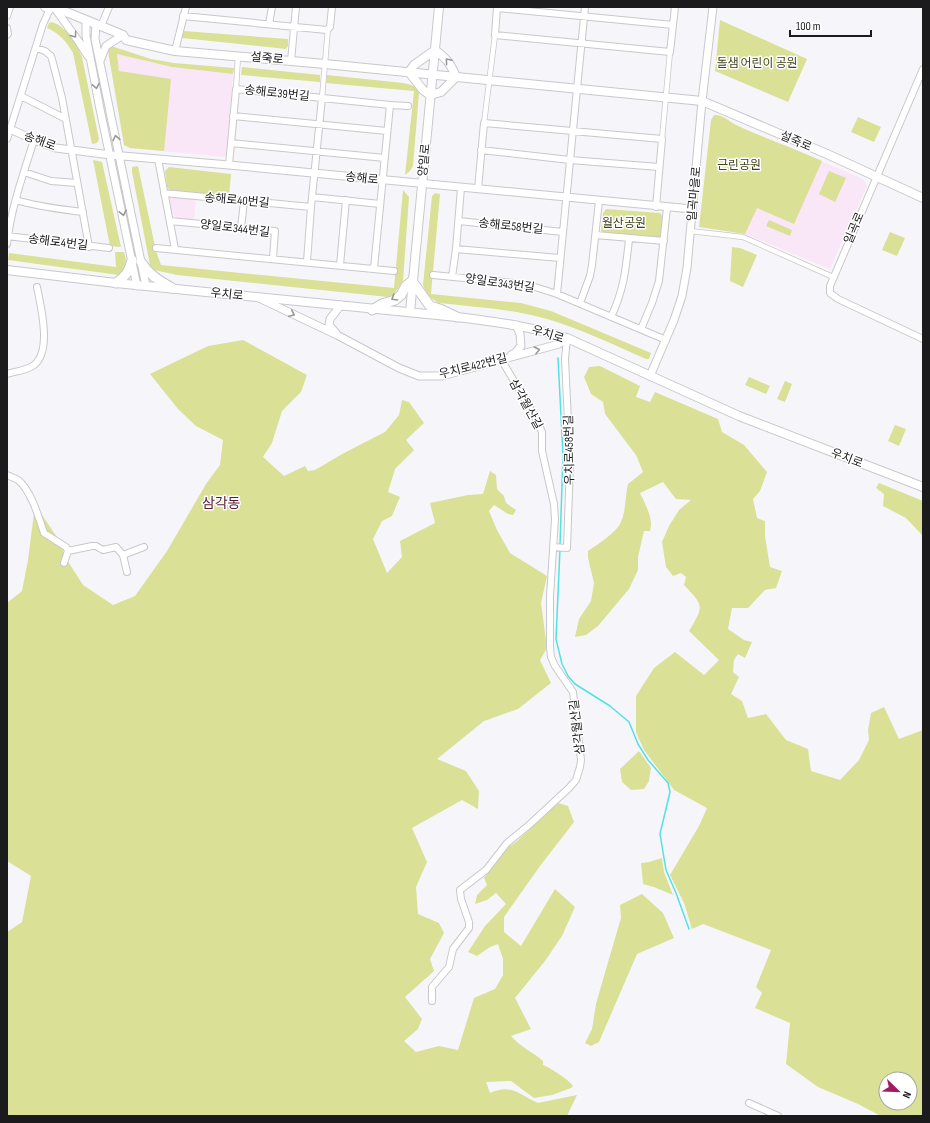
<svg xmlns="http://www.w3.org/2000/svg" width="930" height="1123" font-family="'Sofia Sans Condensed','Noto Sans KR',sans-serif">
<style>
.education{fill:#f9e6f6}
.green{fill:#dae096;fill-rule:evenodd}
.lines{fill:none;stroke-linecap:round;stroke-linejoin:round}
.stream{stroke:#53e2e2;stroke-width:1.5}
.pedestrian-casing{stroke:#c8c8cc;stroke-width:6}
.minor-casing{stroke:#c8c8cc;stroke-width:8}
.tertiary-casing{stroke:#c8c8cc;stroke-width:9}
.secondary-casing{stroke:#c8c8cc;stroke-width:10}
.primary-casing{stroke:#c8c8cc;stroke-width:11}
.pedestrian{stroke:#fff;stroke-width:4.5}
.minor{stroke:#fff;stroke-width:6}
.tertiary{stroke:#fff;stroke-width:7}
.secondary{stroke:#fff;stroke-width:8}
.primary{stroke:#fff;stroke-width:9}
.oneway{stroke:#989899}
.labels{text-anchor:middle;stroke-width:3;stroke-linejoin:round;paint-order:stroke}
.street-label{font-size:12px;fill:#1b1b1d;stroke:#fff}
.park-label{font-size:12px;fill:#42441c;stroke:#fff}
.quarter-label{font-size:14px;fill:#581837;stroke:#fff}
</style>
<rect width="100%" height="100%" fill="#f6f6fa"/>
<path class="education" d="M117 54 172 67 233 74 226 156 224 157 130 148Z
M784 145 863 179 867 186 830 269 745 234Z
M170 197 196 199 194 220 178 219 173 214 170 206Z"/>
<path class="green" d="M720 20 807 59 788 102 715 71Z
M52 22 59 25 68 33 75 42 82 57 99 139 97 143 92 144 73 53C67 42 59 33 47 28L49 23Z
M184 31 288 39V46L286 49 182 38Z
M108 45 151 59 174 63 234 68 233 74 172 67 117 54 119 71 171 79 164 151 130 148 124 145 108 51Z
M242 67 320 75V82L241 75Z
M327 75 403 83C411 85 416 85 419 93L413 166 410 171 405 175 414 91 326 83Z
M714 115C722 114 729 121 736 125 764 138 793 148 822 161L794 224 757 208 745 234 699 227 711 120Z
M858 117 881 127 874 142 851 132Z
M93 160 102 162 121 247 110 246Z
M138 166 156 251 161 265 394 288 403 190 409 197 403 281 394 294 388 297 177 275 154 270 150 265 132 172V167Z
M169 167 231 174 229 197 170 190 167 187 165 171Z
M829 171 846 178 835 202 819 194Z
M435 193 440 194 431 294 521 303 551 311 651 353 649 359H646C614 345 581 329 547 319 512 309 475 307 439 303 431 299 426 294 423 285L432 196Z
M606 209 660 213 663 217 662 235 658 239 605 234 601 231 603 213Z
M769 220 792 230 790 236 766 226Z
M890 232 905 238 897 256 882 250Z
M732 247 740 248 757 255 743 287 730 281Z
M115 252H124C127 261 127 268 119 275L8 260 9 253 116 267Z
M243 340 307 375 301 392 282 411 272 443 263 457 284 476 305 466 308 471 315 470 344 453 385 432 399 415 402 400 409 402 424 423 406 440 414 450 395 469 388 492 400 497 392 516 382 521 373 539 387 573 402 557 400 541 435 523 430 503 468 495 483 494 490 471 496 475 497 489 504 496 506 503 516 510 513 515 508 514 494 505 489 511 497 530 510 553 547 576 541 603 547 648 540 660 551 683 518 709 484 721 437 759 466 771 479 791 478 809 462 800 412 828 427 862 416 887 418 914 439 923 444 933 430 959 434 971 405 997 422 1019 418 1029 404 1041 416 1052 439 1046 458 1050 474 998 495 989 503 975V959L498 944 490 947 477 956 468 952 485 926 506 904 496 893 487 900 475 904 477 895 487 885 484 878 504 850 517 841 558 803 568 806 574 822 540 866 504 917V932L521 946 555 889 575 907 562 936 545 961 515 998 531 1029 511 1036C520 1047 533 1052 543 1061V1065C549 1067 571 1081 573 1086L571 1088 552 1095 534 1098 511 1081 486 1082 490 1093C512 1083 519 1095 538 1103L577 1095 567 1116H48L46 1115 44 1116H7V1092L8 1091 7 1085V932L22 922 31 876 7 861V603L22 591 28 560 35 505 57 537 67 560 83 585 113 605 135 596 167 551 206 484 220 465 223 440 196 426 178 409 150 374 208 346Z
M600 366 640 386 636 397 650 402 655 392 718 419 722 432 744 445 767 472 760 491 753 499 757 518 765 521V536L770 567 782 571 776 588 765 590 748 608H732L728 629 744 640 752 642 745 658 738 654 734 660 733 672 739 677 731 694 742 701 748 718 766 714 786 740 808 749 811 771 840 780 859 760 869 740 868 730 871 713 884 707 899 739 923 730V1116H881L858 1104 818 1087 786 1064 790 1023 755 1008 762 993 756 987 771 950 703 924 692 929 684 903 670 875 699 826 707 808 674 790 644 750 636 732V696L654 668 675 652 704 675 719 660 689 631C704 606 704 606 684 585L686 577 681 573 673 576 666 567 662 542 669 526 679 510 691 500 676 499 663 482 640 493C645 504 654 519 650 531H644L638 557V570L629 589 598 626 586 635 575 637 579 619 591 601 594 583 588 558V551C597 545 615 533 620 524 626 513 625 497 628 484L643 472 636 455 605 414 603 402 591 394 584 377 589 367ZM886 1079H910V1103H886Z
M749 377 770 386 766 394 745 385Z
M785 381 792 384 785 402 777 399Z
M895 425 906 429 899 446 888 441Z
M879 483 923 501V536L906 518 883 506 884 494 876 488Z
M639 751 651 768 649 781 644 789 631 790 622 782 620 769Z
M662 858 664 872 673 895 654 887 643 884 641 863 649 862Z
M642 894 663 913 674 938 637 954 599 1042 591 1046 585 1043 592 1029 596 1004 604 976 621 918 620 905Z"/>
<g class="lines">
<path class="stream" d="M558 358 563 455 560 545
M560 549 556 639 562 664 568 676 575 684 610 706 629 722 638 744 648 760 668 783 670 792 660 834 666 870 676 893 689 929"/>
<defs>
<path id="pedestrian" d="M236 89 238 56
M322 98 328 28
M484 123 495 35
M662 139 670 52
M690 231 743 237 833 277"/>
<path id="minor" d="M497 7 495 35 670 52 675 7
M497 8 673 25
M7 16 10 7
M183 16 327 30 330 27 332 7
M269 24 272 7
M101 26 109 7
M7 28 8 34 7 35
M36 48 45 51 51 56 53 63 62 98 89 247
M175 51 186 7
M291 61 296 7
M923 69 830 286V293L838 299 923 339
M21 96 64 118
M390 105 408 106
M233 116 387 131
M7 139 43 24 50 9
M231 143 385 158
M481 150 570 160 659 167
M158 159 175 249
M229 165 236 89 390 105 374 268
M24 172 51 181 77 183
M478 189 484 123 662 139 656 207
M164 193 311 207
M312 197 380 204
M16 200C38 207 60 209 83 212
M170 221 275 231 273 258
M459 221 563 232
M241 228 244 201
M596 235 664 241
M7 236 109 248
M7 244C11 208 23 175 34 140
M156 248 394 271
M456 249 560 258
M307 262 311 207 322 98
M340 265 346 200
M433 275 514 283 532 286 557 294 666 340
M452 277 456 249 461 188
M557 294 585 7
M580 303 590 276 592 265 599 201
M611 317C624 290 626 268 629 239
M641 329 652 303 659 281 667 208
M7 374C16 371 26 371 34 365 52 351 41 307 37 287
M7 475C11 477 15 478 18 480 31 490 39 518 44 533L66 547 68 551 64 563
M553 547 567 548 570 463 565 359 567 338
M68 551 92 546H96L103 550 116 547 123 555 127 572
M123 555 144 547
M432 1001V987L449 967 453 949 469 928V922L461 899 460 890 486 870 507 843 529 825 569 788 576 780 580 767 581 760 573 692 555 666 551 657 550 647V596L555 519 554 504 542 451V432L534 415 501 359
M749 1103 778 1116"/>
<path id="tertiary" d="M54 7 79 42 88 56
M86 20V36L100 109 137 286
M96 24 95 39 146 286
M100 61 106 46 123 35
M10 129 34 140 56 148 111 155 229 165 692 209
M259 298 337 335 399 368 419 376H442L559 344 567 338
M336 333 329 325 330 319 341 305
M511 355 516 352 521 346 520 334 516 325
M650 376 674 320 682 296 687 268 702 101 713 7"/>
<path id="secondary" d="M45 7 50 9 53 7
M54 7 123 35 126 40 175 51 325 64 702 101 827 154 923 198
M435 50C446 58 451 64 456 77
M409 72 414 65 435 50
M409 72 423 90 430 95
M430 95 441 92 456 77
M7 270 116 283 457 317C495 322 530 326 567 338L739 416 923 487
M410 312 439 7"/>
<path id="primary" d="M141 262C149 275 160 281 172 288
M116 283C125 277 129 272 132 260
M372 310 382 304 395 300 401 295 406 286 412 281 430 306 440 309 457 317"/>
</defs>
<use href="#pedestrian" class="pedestrian-casing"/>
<use href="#minor" class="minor-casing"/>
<use href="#tertiary" class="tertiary-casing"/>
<use href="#secondary" class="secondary-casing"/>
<use href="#primary" class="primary-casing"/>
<use href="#pedestrian" class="pedestrian"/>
<use href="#minor" class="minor"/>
<use href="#tertiary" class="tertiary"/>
<use href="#secondary" class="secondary"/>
<use href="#primary" class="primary"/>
</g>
<defs><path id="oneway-chevron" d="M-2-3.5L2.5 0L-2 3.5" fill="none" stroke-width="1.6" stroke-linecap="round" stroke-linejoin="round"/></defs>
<g class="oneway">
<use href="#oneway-chevron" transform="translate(74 35) rotate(54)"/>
<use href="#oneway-chevron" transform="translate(448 61) rotate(-130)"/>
<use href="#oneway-chevron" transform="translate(96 86) rotate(79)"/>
<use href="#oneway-chevron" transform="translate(116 138) rotate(-101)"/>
<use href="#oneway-chevron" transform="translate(123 213) rotate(78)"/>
<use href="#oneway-chevron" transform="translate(394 298) rotate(149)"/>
<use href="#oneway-chevron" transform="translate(292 314) rotate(25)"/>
<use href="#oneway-chevron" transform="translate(537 350) rotate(-14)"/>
</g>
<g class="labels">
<g class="street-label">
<text transform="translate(267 58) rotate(5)" y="4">설죽로</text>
<text transform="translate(277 93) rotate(6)" y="4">송해로39번길</text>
<text transform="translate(40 141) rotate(20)" y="4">송해로</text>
<text transform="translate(796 141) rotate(23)" y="4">설죽로</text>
<text transform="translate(424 160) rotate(-84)" y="4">양일로</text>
<text transform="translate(362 178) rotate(6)" y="4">송해로</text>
<text transform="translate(694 194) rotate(-85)" y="4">일곡마을로</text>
<text transform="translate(237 200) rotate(5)" y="4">송해로40번길</text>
<text transform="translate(511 226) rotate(6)" y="4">송해로58번길</text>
<text transform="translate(235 228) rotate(7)" y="4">양일로344번길</text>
<text transform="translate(854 228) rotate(-67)" y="4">일곡로</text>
<text transform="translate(58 242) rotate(7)" y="4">송해로4번길</text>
<text transform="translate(500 283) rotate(8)" y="4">양일로343번길</text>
<text transform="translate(227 294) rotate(6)" y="4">우치로</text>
<text transform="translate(548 334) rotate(17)" y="4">우치로</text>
<text transform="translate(473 366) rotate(-14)" y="4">우치로422번길</text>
<text transform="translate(526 404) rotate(61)" y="4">삼각월산길</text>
<text transform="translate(569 450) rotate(-91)" y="4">우치로458번길</text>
<text transform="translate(847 458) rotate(21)" y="4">우치로</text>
<text transform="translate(577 727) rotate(-97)" y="4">삼각월산길</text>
</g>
<g class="park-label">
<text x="757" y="67">돌샘 어린이 공원</text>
<text x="739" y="169">근린공원</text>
<text x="624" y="227">월산공원</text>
</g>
<g class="quarter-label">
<text x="221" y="508">삼각동</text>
</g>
</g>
<rect width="930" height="1123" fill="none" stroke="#1b1b1d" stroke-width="16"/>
<g transform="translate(898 1091) rotate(113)"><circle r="19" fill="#ffffff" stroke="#a4a4a5"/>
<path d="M0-3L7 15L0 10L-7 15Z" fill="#a41b64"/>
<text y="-6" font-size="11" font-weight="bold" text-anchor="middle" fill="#1b1b1d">N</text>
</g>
<path d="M790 30v6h81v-6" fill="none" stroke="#1b1b1d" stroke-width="2"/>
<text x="796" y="30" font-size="12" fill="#1b1b1d" stroke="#ffffff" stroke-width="3" paint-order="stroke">100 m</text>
</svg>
